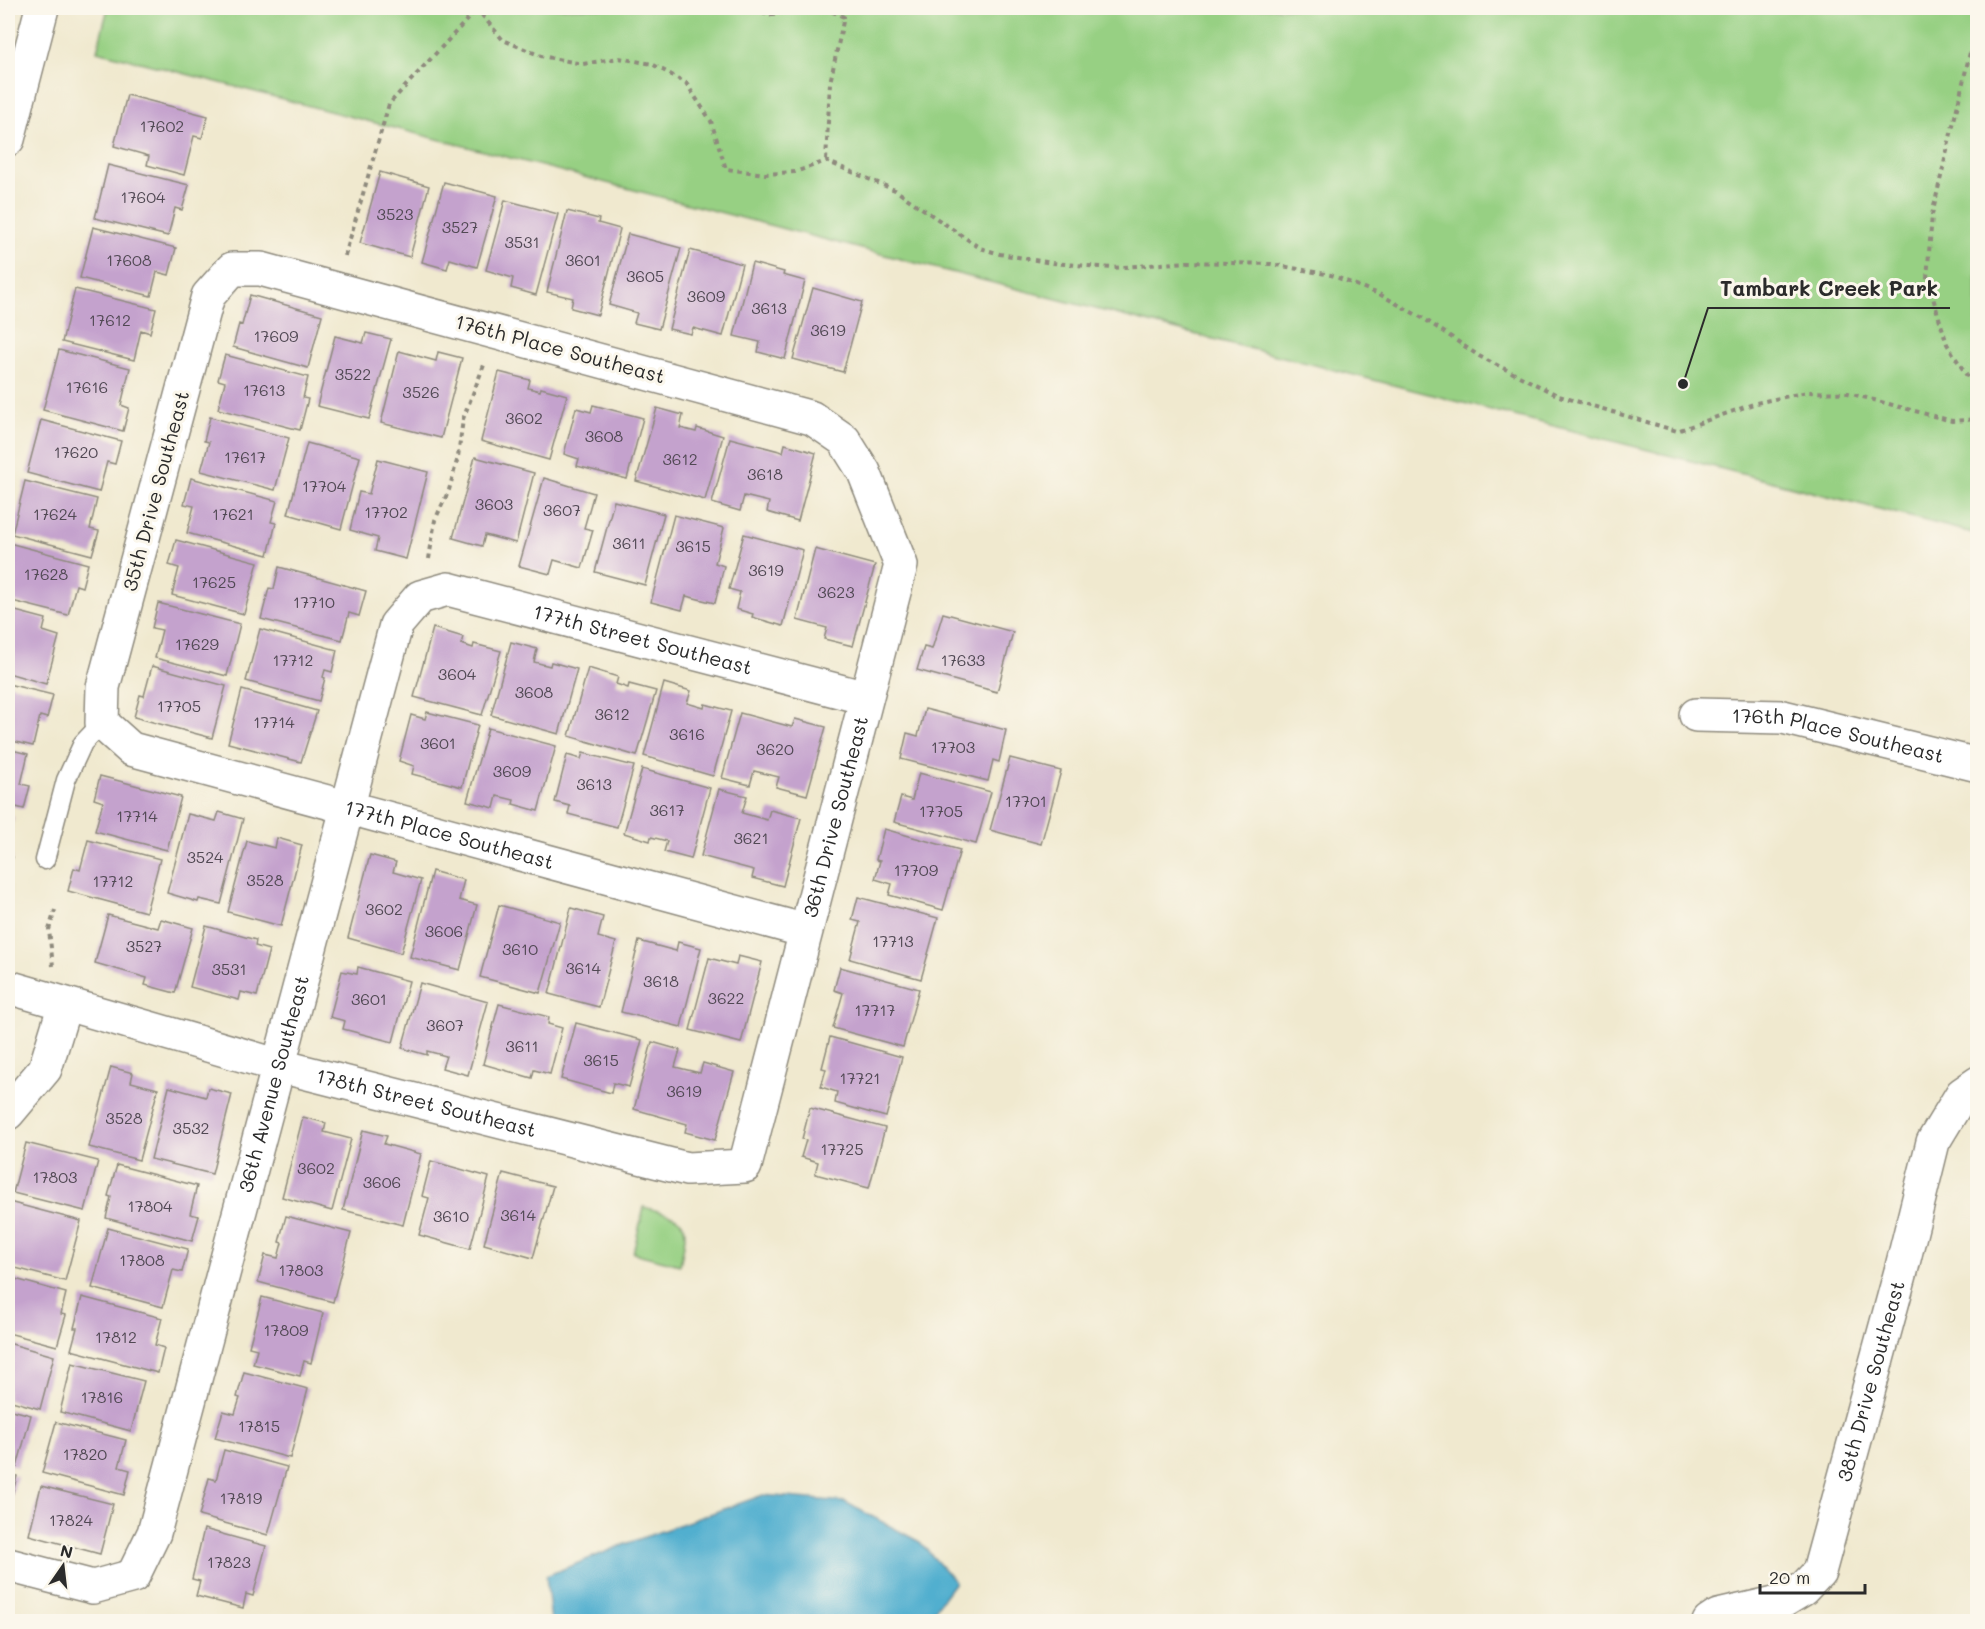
<svg xmlns="http://www.w3.org/2000/svg" width="1985" height="1629" font-family="Mali,sans-serif">
<style>
.green{fill:#97d083;stroke:#617e57;stroke-width:1.5}
.water{fill:#51afcf;stroke:#3e6d7d;stroke-width:1.5}
.building{fill:#c4a2cd}
.lines{fill:none;stroke-linecap:round;stroke-linejoin:round}
.lane-casing{stroke:#8e8a7d;stroke-width:21}
.street-casing{stroke:#8e8a7d;stroke-width:36}
.secondary-casing{stroke:#8e8a7d;stroke-width:36}
.path{stroke:#8e8a7d;stroke-width:4;stroke-dasharray:4.5 4.5;stroke-linecap:butt}
.lane{stroke:#fff;stroke-width:18}
.street{stroke:#fff;stroke-width:33}
.secondary{stroke:#fff;stroke-width:33}
.labels{text-anchor:middle;stroke-width:6;stroke-linejoin:round;paint-order:stroke}
.number-label{font-size:16px;fill:#514954}
.street-label{font-size:20px;fill:#2b2b2b;stroke:#fbf7ec}
.leader{fill:none;stroke:#2b2b2b;stroke-width:2}
.callout-dot{fill:#2b2b2b;stroke:#fbf7ec;stroke-width:2}
.callout-label{font-size:21px;text-anchor:middle;font-weight:bold;fill:#2b2b2b;stroke:#fbf7ec;stroke-width:6;stroke-linejoin:round;paint-order:stroke}
</style>
<rect width="100%" height="100%" fill="#fbf7ec"/>
<filter id="ink" filterUnits="userSpaceOnUse"><feTurbulence type="fractalNoise" baseFrequency=".0167" numOctaves="2"/><feDisplacementMap in="SourceGraphic" scale="12" xChannelSelector="R" yChannelSelector="G"/><feConvolveMatrix kernelMatrix="1 2 1 2 8 2 1 2 1" color-interpolation-filters="sRGB"/></filter>
<filter id="wash" filterUnits="userSpaceOnUse"><feTurbulence type="fractalNoise" baseFrequency=".008" numOctaves="4" result="noise"/><feDisplacementMap in="SourceGraphic" scale="24" xChannelSelector="R" yChannelSelector="G"/><feGaussianBlur stdDeviation="1.35" result="paint"/><feColorMatrix in="noise" values="0 0 0 0 0 0 0 0 0 0 0 0 0 0 0 0 0 1.4 0 .05"/><feComposite in="paint" operator="in"/></filter>
<g filter="url(#wash)">
<rect width="100%" height="100%" fill="#f0e9cf"/>
<path class="green" d="M108 8H1977V534L939 269 97 51Z
M644 1207C688 1219 690 1219 680 1265L633 1253Z"/>
<path class="water" d="M763 1495 845 1502 920 1542 955 1582 926 1621H551L546 1576 628 1543Z"/>
<g id="blocks">
<path class="building" d="M127 95 208 116 202 138 194 136 184 175 147 165 149 156 114 146Z
M108 165 189 185 182 210 175 208 168 236 95 218Z
M380 172 429 186 410 257 360 243Z
M444 182 497 196 477 267 450 259 447 269 422 262Z
M505 200 558 214 536 295 511 288 513 278 486 270Z
M567 211 599 219 598 223 620 229 598 315 571 308 573 298 547 292Z
M93 227 176 248 169 275 157 272 151 296 80 278Z
M628 234 681 248 659 329 634 323 637 313 609 305Z
M690 250 742 264 723 336 693 328 691 334 669 329Z
M752 263 784 272 783 275 805 281 785 359 758 352 760 342 734 336Z
M813 288 862 302 843 372 793 359Z
M75 289 156 309 150 333 141 330 134 360 62 342Z
M250 295 322 315 308 368 233 347 239 324 242 325Z
M366 333 391 339 369 419 317 406 335 336 363 343Z
M59 350 130 368 121 405 129 408 123 431 43 410Z
M399 351 436 361 438 352 462 358 441 438 381 423Z
M225 355 308 377 303 398 308 399 300 430 218 409 225 382 218 380Z
M499 372 530 380 528 388 540 391 541 388 567 395 549 460 481 441Z
M593 405 643 418 627 479 577 466 579 459 564 454 576 408 591 412Z
M657 408 683 415 680 428 696 432 697 428 723 436 705 500 636 481Z
M210 417 289 438 275 490 201 471 209 442 204 441Z
M41 420 121 441 115 464 107 462 99 492 27 473Z
M730 438 783 452 785 444 816 453 798 521 767 512 769 502 744 496 740 511 712 503Z
M307 443 360 457 341 529 288 514Z
M475 457 534 473 516 543 485 535 482 546 453 538Z
M378 459 428 472 406 559 375 551 378 538 350 530 359 492 369 494Z
M191 478 277 501 271 522 276 523 268 555 187 533 194 506 184 504Z
M544 478 594 493 584 528 593 530 582 568 554 560 550 574 519 566Z
M25 481 97 499 90 529 99 531 92 555 12 534Z
M614 501 664 514 645 585 595 572Z
M674 515 724 528 715 563 724 566 715 603 686 596 682 610 651 602Z
M744 534 803 550 783 626 752 617 753 614 736 609 740 592 729 589Z
M176 540 258 562 244 614 172 595 179 568 169 565Z
M9 543 88 564 82 587 76 585 68 615 8 600V551Z
M815 549 875 565 853 646 824 639 827 628 797 620Z
M279 567 366 591 359 616 349 613 342 640 261 619 269 588 274 589Z
M158 603 240 624 227 676 155 658 162 630 152 628Z
M8 609 46 619 43 631 59 636 46 684 8 673Z
M943 613 1013 632 997 692 917 670 924 647 932 649Z
M433 628 463 637 461 644 473 648 474 644 501 651 482 715 414 697Z
M260 629 337 650 332 672 325 670 323 677 325 678 319 701 246 681Z
M511 642 537 649 534 662 550 666 551 662 577 669 559 734 491 715Z
M152 666 226 686 212 738 134 717 140 695 144 696Z
M588 668 618 677 616 684 628 688 629 684 656 691 637 756 569 736Z
M664 683 691 691 687 703 704 708 705 704 731 711 713 776 644 756Z
M8 684 53 695 47 718 40 716 33 746 8 740Z
M242 690 317 711 301 762 228 743Z
M925 709 1006 730 999 762 993 760 988 781 901 759 907 733 918 736Z
M427 712 478 725 462 787 412 774 414 766 399 761 411 715 425 719Z
M740 713 792 727 795 719 826 727 807 795 776 787 779 777 754 771 750 785 722 778Z
M488 728 556 746 538 811 513 804 514 800 497 796 494 808 467 801Z
M8 749 28 754 21 784 30 786 24 809 8 805Z
M583 753 634 766 617 827 568 814 570 806 555 802 567 755 581 759Z
M1010 758 1061 771 1041 844 990 830Z
M642 769 710 788 691 859 664 852 667 841 651 837 650 841 624 833Z
M919 773 991 792 976 844 894 822 901 797 912 800Z
M100 776 181 797 167 850 95 831 103 802 94 799Z
M719 789 747 796 742 813 767 820 770 810 801 818 783 886 752 878 754 870 701 856Z
M219 812 243 819 221 904 199 899 198 902 167 893 188 814 216 821Z
M8 816 14 817 8 838Z
M884 829 960 850 943 910 889 895 892 884 875 879 880 861 876 860Z
M277 838 302 845 281 926 228 912 247 841 275 848Z
M88 840 160 859 146 912 68 891 74 868 80 870Z
M8 855 13 857 8 873Z
M370 855 396 862 393 872 421 880 401 953 348 938Z
M432 871 464 880 459 900 477 905 460 970 410 957Z
M858 897 938 918 921 979 850 959 860 922 852 920Z
M499 905 560 922 540 993 480 977Z
M571 908 603 917 598 937 616 942 599 1007 549 994Z
M108 915 158 928 161 919 193 928 175 993 145 985 147 978 95 963Z
M206 926 256 940 255 946 269 950 257 996 241 992 239 1000 190 987Z
M639 941 676 951 678 942 701 948 681 1027 621 1012Z
M738 956 762 962 741 1043 690 1030 709 958 736 965Z
M358 967 409 981 393 1042 343 1029 345 1021 330 1017 342 971 357 974Z
M840 967 919 989 903 1047 833 1028 843 993 834 990Z
M420 983 488 1002 468 1075 442 1068 446 1056 427 1051V1055L402 1048Z
M499 1004 549 1017 548 1024 562 1028 550 1074 534 1070 532 1078 483 1064Z
M576 1023 642 1040 629 1087 613 1083 611 1093 561 1079Z
M830 1037 902 1057 886 1117 835 1103 837 1092 821 1087 826 1069 822 1068Z
M652 1042 680 1050 675 1067 700 1073 703 1063 734 1072 715 1140 685 1132 687 1124 634 1109Z
M111 1067 133 1073 131 1082 158 1089 139 1160 89 1147Z
M169 1087 206 1097 208 1088 232 1094 212 1174 151 1159Z
M810 1108 885 1128 869 1188 815 1174 818 1162 801 1157 806 1140 802 1139Z
M303 1117 326 1123 324 1132 351 1139 332 1211 282 1197Z
M363 1130 387 1136 384 1144 421 1154 403 1225 343 1210Z
M26 1143 98 1161 85 1211 13 1193Z
M431 1161 489 1177 470 1249 419 1235 429 1198 422 1196Z
M117 1165 197 1186 190 1214 199 1216 192 1241 106 1218 111 1197 108 1196Z
M503 1173 553 1186 533 1258 484 1244Z
M9 1202 81 1221 65 1281 8 1266V1209Z
M286 1216 351 1233 333 1302 258 1282 265 1255 278 1258 282 1243 279 1242Z
M108 1228 188 1249 182 1272 173 1270 163 1307 92 1288Z
M8 1277 66 1293 61 1314 66 1315 57 1346 8 1333Z
M82 1297 162 1318 155 1345 164 1348 158 1373 71 1350 77 1328H74Z
M262 1297 323 1313 311 1363 304 1361 300 1376 253 1364 257 1349 249 1347Z
M8 1343 54 1356 40 1409 8 1400Z
M72 1363 144 1381 131 1431 60 1412Z
M244 1372 308 1389 290 1458 215 1438 223 1411 235 1414 240 1398 237 1397Z
M8 1409 31 1415 17 1467 8 1464Z
M56 1422 126 1440 119 1467 130 1470 124 1495 42 1473Z
M224 1450 287 1467 268 1535 199 1516 209 1478 216 1480Z
M8 1474 17 1476 8 1511Z
M41 1486 113 1504 100 1554 29 1535Z
M204 1529 266 1546 253 1596 246 1594 243 1608 196 1596 200 1581 192 1579Z"/>
</g>
</g>
<g filter="url(#ink)">
<use href="#blocks" fill-opacity="0" stroke="#8e8a7d" stroke-width="1.5"/>
<g class="lines">
<defs>
<path id="lane" d="M45 860 66 780 83 743 102 723"/>
<g id="street">
<path id="s1" d="M1696 715 1783 717 1978 765"/>
<path id="s2" d="M8 987 280 1066 687 1169 745 1166 901 565 864 472 844 440 812 418 261 269H232L208 296 103 687 102 723 131 749 806 931"/>
<path d="M8 1113 45 1069 65 1004"/>
<path id="s3" d="M8 1565 93 1587 133 1576 154 1533 396 625 420 597 448 589 866 698"/>
<path id="s4" d="M1709 1622 1718 1616 1783 1601 1803 1589 1819 1572 1901 1271 1933 1142 1962 1094 1978 1083"/>
</g>
<path id="secondary" d="M8 139 42 8"/>
</defs>
<use href="#lane" class="lane-casing"/>
<use href="#street" class="street-casing"/>
<use href="#secondary" class="secondary-casing"/>
<path class="path" d="M476 8 503 40 541 56 583 64 619 58 652 64 686 83 711 121 726 169 765 174 795 172 826 161 895 190 980 248 1000 254 1052 263 1112 268 1187 262 1271 264 1331 275 1381 295 1426 320 1479 356 1559 396 1677 431 1756 403 1807 392 1848 393 1952 421 1978 419
M744 8 773 15 798 8
M824 8 844 17 830 83 826 161
M1978 18 1932 215 1927 278 1947 344 1972 384 1978 386
M345 256 389 104 476 10
M429 559 435 520 449 490 458 457 463 419 484 365
M53 966 49 930 55 910"/>
<use href="#lane" class="lane"/>
<use href="#street" class="street"/>
<use href="#secondary" class="secondary"/>
</g>
</g>
<g class="labels">
<g class="number-label">
<text x="162" y="132">17602</text>
<text x="143" y="203">17604</text>
<text x="395" y="220">3523</text>
<text x="460" y="233">3527</text>
<text x="522" y="248">3531</text>
<text x="129" y="266">17608</text>
<text x="583" y="266">3601</text>
<text x="645" y="282">3605</text>
<text x="706" y="302">3609</text>
<text x="769" y="314">3613</text>
<text x="110" y="326">17612</text>
<text x="828" y="336">3619</text>
<text x="276" y="342">17609</text>
<text x="353" y="380">3522</text>
<text x="87" y="393">17616</text>
<text x="264" y="396">17613</text>
<text x="421" y="398">3526</text>
<text x="524" y="424">3602</text>
<text x="604" y="442">3608</text>
<text x="76" y="458">17620</text>
<text x="245" y="463">17617</text>
<text x="680" y="465">3612</text>
<text x="765" y="480">3618</text>
<text x="324" y="492">17704</text>
<text x="494" y="510">3603</text>
<text x="562" y="516">3607</text>
<text x="386" y="518">17702</text>
<text x="55" y="520">17624</text>
<text x="233" y="520">17621</text>
<text x="629" y="549">3611</text>
<text x="693" y="552">3615</text>
<text x="766" y="576">3619</text>
<text x="46" y="580">17628</text>
<text x="214" y="588">17625</text>
<text x="836" y="598">3623</text>
<text x="314" y="608">17710</text>
<text x="197" y="650">17629</text>
<text x="293" y="666">17712</text>
<text x="963" y="666">17633</text>
<text x="457" y="680">3604</text>
<text x="534" y="698">3608</text>
<text x="179" y="712">17705</text>
<text x="612" y="720">3612</text>
<text x="274" y="728">17714</text>
<text x="687" y="740">3616</text>
<text x="438" y="749">3601</text>
<text x="953" y="753">17703</text>
<text x="775" y="755">3620</text>
<text x="512" y="777">3609</text>
<text x="594" y="790">3613</text>
<text x="1026" y="807">17701</text>
<text x="667" y="816">3617</text>
<text x="941" y="817">17705</text>
<text x="137" y="822">17714</text>
<text x="751" y="844">3621</text>
<text x="205" y="863">3524</text>
<text x="916" y="876">17709</text>
<text x="265" y="886">3528</text>
<text x="113" y="887">17712</text>
<text x="384" y="915">3602</text>
<text x="444" y="937">3606</text>
<text x="893" y="947">17713</text>
<text x="144" y="952">3527</text>
<text x="520" y="955">3610</text>
<text x="583" y="974">3614</text>
<text x="229" y="975">3531</text>
<text x="661" y="987">3618</text>
<text x="726" y="1004">3622</text>
<text x="369" y="1005">3601</text>
<text x="875" y="1016">17717</text>
<text x="445" y="1031">3607</text>
<text x="522" y="1052">3611</text>
<text x="601" y="1066">3615</text>
<text x="860" y="1084">17721</text>
<text x="684" y="1097">3619</text>
<text x="124" y="1124">3528</text>
<text x="191" y="1134">3532</text>
<text x="842" y="1155">17725</text>
<text x="316" y="1174">3602</text>
<text x="55" y="1183">17803</text>
<text x="382" y="1188">3606</text>
<text x="150" y="1212">17804</text>
<text x="518" y="1221">3614</text>
<text x="451" y="1222">3610</text>
<text x="142" y="1266">17808</text>
<text x="301" y="1276">17803</text>
<text x="286" y="1336">17809</text>
<text x="116" y="1343">17812</text>
<text x="102" y="1403">17816</text>
<text x="259" y="1432">17815</text>
<text x="85" y="1460">17820</text>
<text x="241" y="1504">17819</text>
<text x="71" y="1526">17824</text>
<text x="229" y="1568">17823</text>
</g>
<g class="street-label">
<text transform="translate(560 349) rotate(15)" y="7">176th Place Southeast</text>
<text transform="translate(156 491) rotate(-75)" y="7">35th Drive Southeast</text>
<text dy="7" stroke="none"><textPath href="#s3" startOffset="1384">177th Street Southeast</textPath></text>
<text dy="7" stroke="none"><textPath href="#s1" startOffset="144">176th Place Southeast</textPath></text>
<text dy="7" stroke="none"><textPath href="#s2" startOffset="1122">36th Drive Southeast</textPath></text>
<text dy="7" stroke="none"><textPath href="#s2" startOffset="3004">177th Place Southeast</textPath></text>
<text dy="7" stroke="none"><textPath href="#s3" startOffset="642">36th Avenue Southeast</textPath></text>
<text dy="7" stroke="none"><textPath href="#s2" startOffset="434">178th Street Southeast</textPath></text>
<text dy="7" stroke="none"><textPath href="#s4" startOffset="322">38th Drive Southeast</textPath></text>
</g>
</g>
<path class="leader" d="M1683 384L1708 308H1950"/>
<circle class="callout-dot" cx="1683" cy="384" r="6"/>
<g class="callout-label">
<text x="1829" y="296">Tambark Creek Park</text>
</g>
<rect width="1985" height="1629" fill="none" stroke="#fbf7ec" stroke-width="30"/>
<g transform="translate(63 1566) rotate(14)" stroke="#fbf7ec" stroke-width="4.5" paint-order="stroke">
<path d="M0-4.5L10 22L0 15L-10 22Z" fill="#2b2b2b"/>
<text y="-9" font-size="16" font-weight="bold" text-anchor="middle" fill="#2b2b2b">N</text>
</g>
<path d="M1760 1584v9h105v-9" fill="none" stroke="#2b2b2b" stroke-width="3"/>
<text x="1769" y="1584" font-size="18" fill="#2b2b2b" stroke="#fbf7ec" stroke-width="4.5" paint-order="stroke">20 m</text>
</svg>
